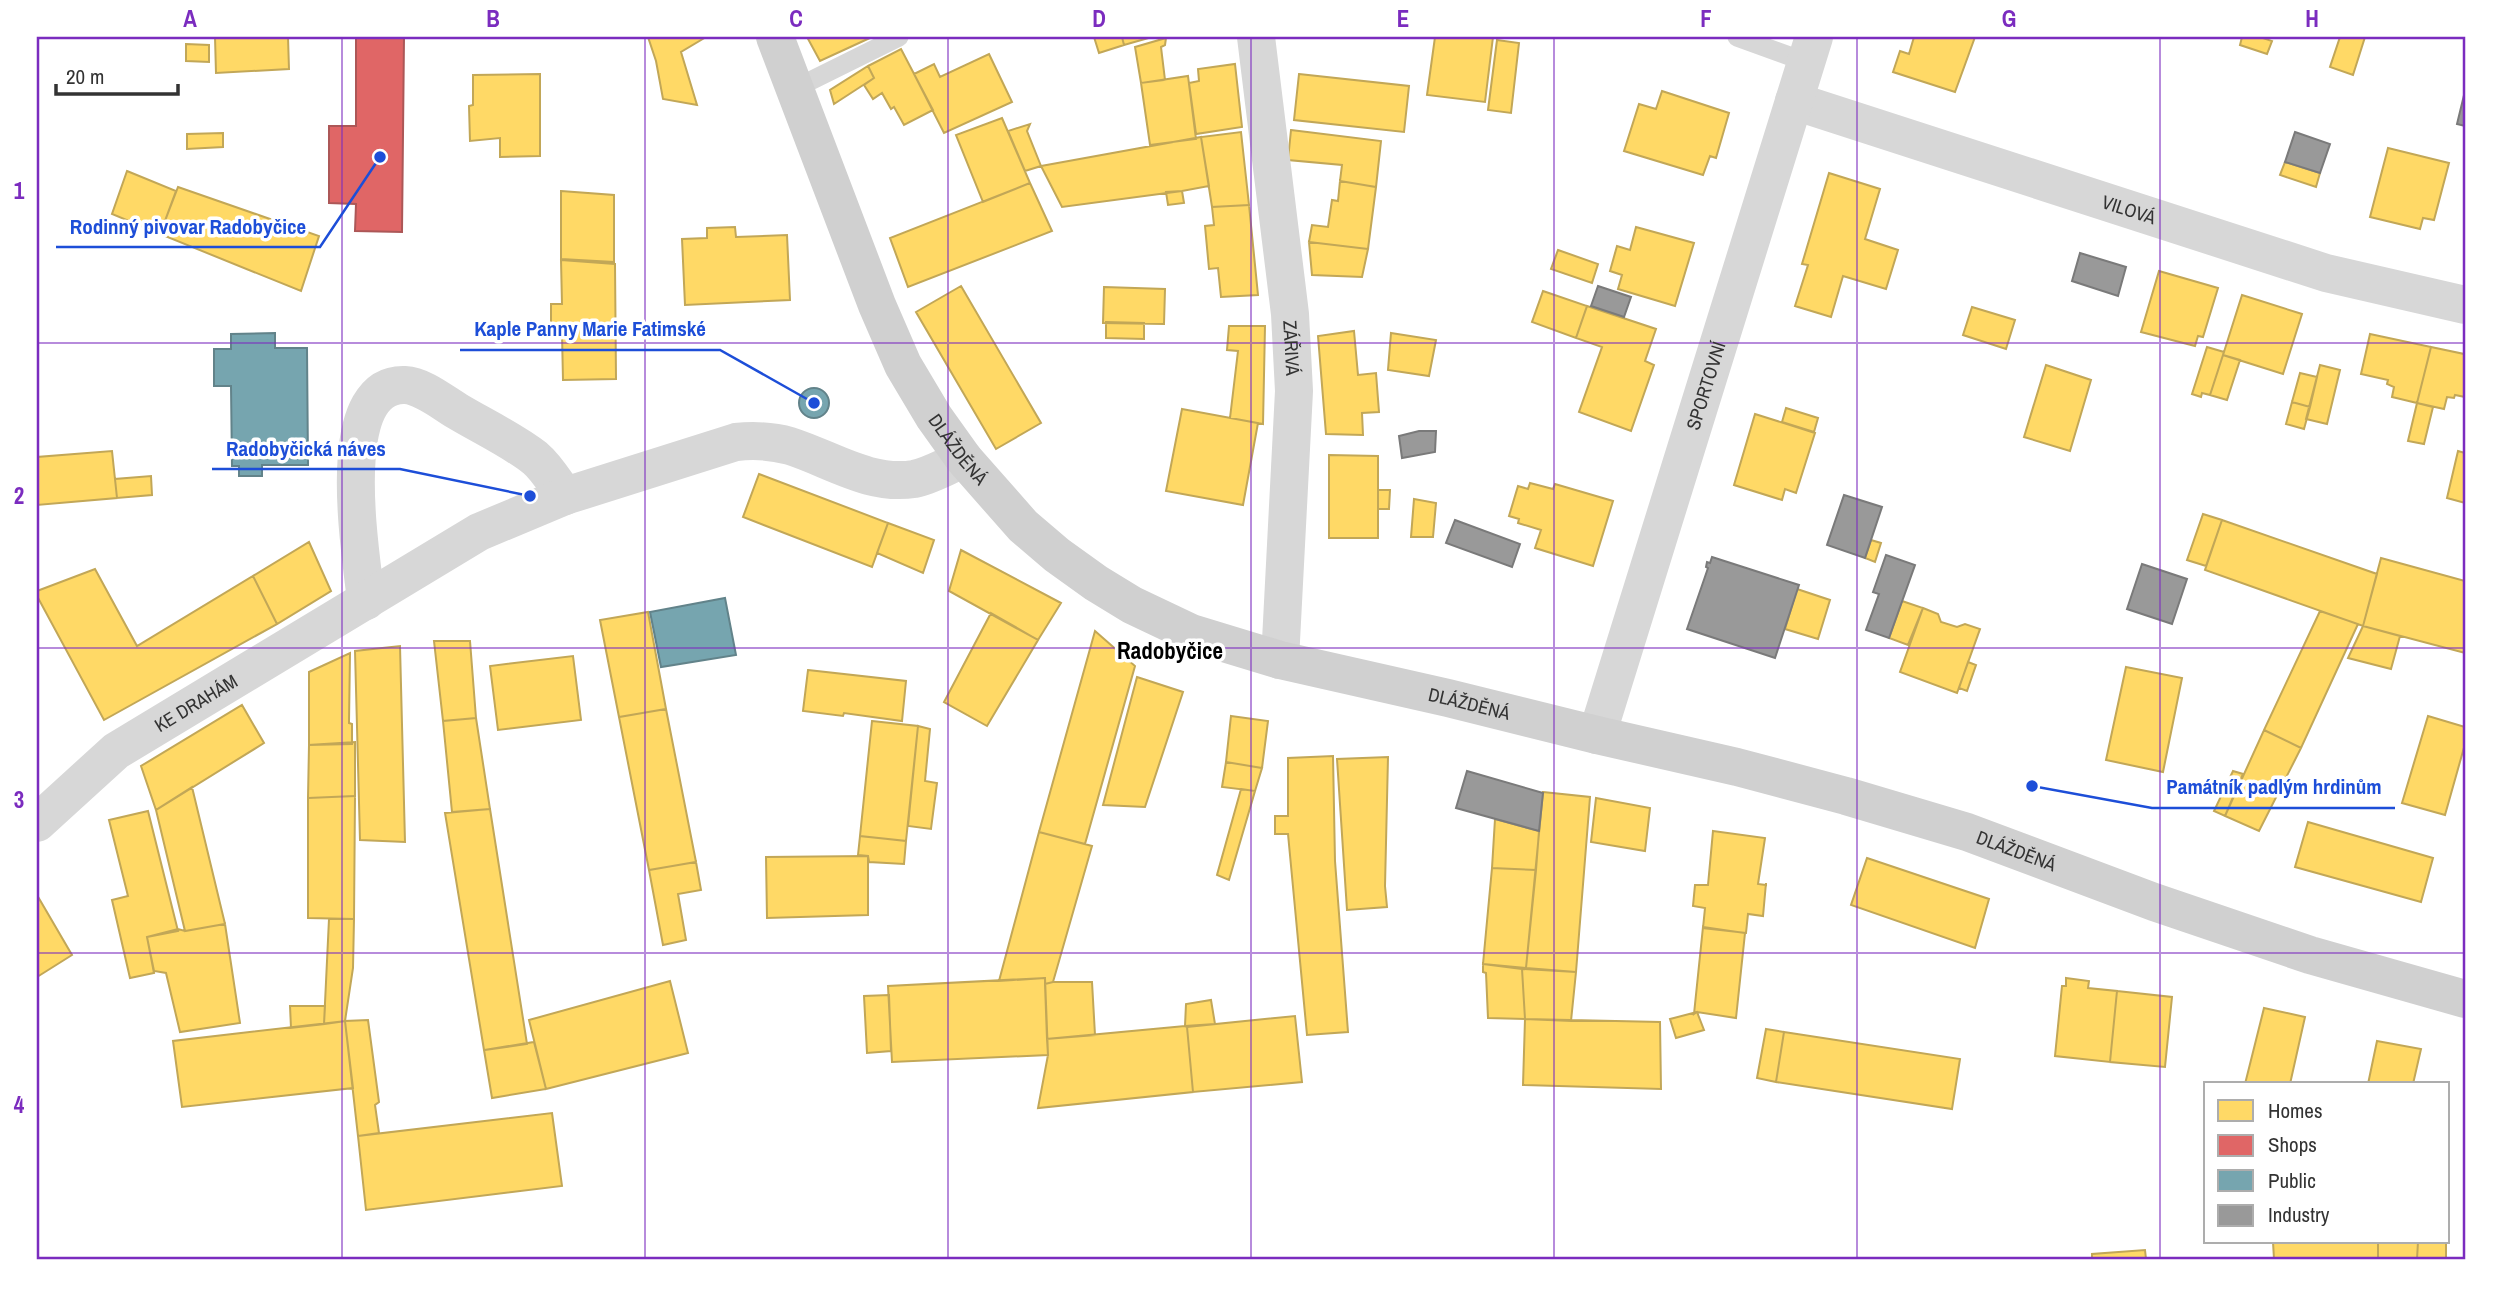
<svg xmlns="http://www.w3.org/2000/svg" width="2502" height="1296" font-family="'Archivo Narrow',sans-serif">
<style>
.homes{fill:#ffd966;stroke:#c2a757;stroke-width:2}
.shops{fill:#e06666;stroke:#ac5757;stroke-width:2}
.public{fill:#76a5af;stroke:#62838a;stroke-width:2}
.industry{fill:#999;stroke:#7a7a7a;stroke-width:2}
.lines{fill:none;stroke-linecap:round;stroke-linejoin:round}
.lane{stroke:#d7d7d7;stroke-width:19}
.street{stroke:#d7d7d7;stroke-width:38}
.secondary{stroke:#d0d0d0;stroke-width:38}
.grid{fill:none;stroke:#7b2cbf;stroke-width:2;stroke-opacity:0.55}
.labels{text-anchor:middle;stroke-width:7;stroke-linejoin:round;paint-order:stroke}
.street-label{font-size:19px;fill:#333;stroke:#fff}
.quarter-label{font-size:23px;font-weight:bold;fill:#000;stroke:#fff}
.leader{fill:none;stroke:#1d4ed8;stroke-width:2.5}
.callout-dot{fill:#1d4ed8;stroke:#fff;stroke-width:2.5}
.callout-label{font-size:21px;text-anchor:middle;font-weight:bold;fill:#1d4ed8;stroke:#fff;stroke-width:7;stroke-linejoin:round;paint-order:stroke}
.neatline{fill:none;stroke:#7b2cbf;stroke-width:2.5}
.grid-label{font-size:23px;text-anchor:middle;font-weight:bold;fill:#7b2cbf}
</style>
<rect width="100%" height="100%" fill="#fff"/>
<path class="homes" d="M215 37H288L289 69 216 73Z
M648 37H706L681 52 697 105 663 99 656 61Z
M807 37H872L820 61Z
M1094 37H1122L1124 45 1099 53Z
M1122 37H1152L1124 45Z
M1435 37H1493L1485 102 1427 95Z
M1914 37H1975L1955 92 1893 72 1900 51 1909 54Z
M2242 37H2260L2272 41 2267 54 2240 45Z
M2340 37H2365L2353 75 2330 67Z
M1166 38 1165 45 1161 47 1165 80 1141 83 1135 47Z
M1497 40 1519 43 1511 113 1488 110Z
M186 44 209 45V62L186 61Z
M901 49 933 110 904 125 894 107 891 109 882 93 873 99 864 85 874 78 868 66Z
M989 54 1012 102 944 133 914 74 934 64 940 77Z
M1235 64 1242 127 1196 134 1189 83 1199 81 1198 69Z
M868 66 874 78 834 104 830 90Z
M540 74V156L500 157V138L470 141 469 106 473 105V75Z
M1299 74 1409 86 1404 132 1294 120Z
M1188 76 1196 139 1150 145 1141 83Z
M1662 91 1729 113 1716 158 1710 156 1703 175 1624 151 1639 104 1656 109Z
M1002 118 1030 183 983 202 956 135Z
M1030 124 1027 131 1041 166 1025 171 1008 131Z
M1291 130 1381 141 1376 187 1340 181 1342 165 1288 160Z
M1241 132 1249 205 1212 207 1201 137Z
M223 133V147L187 149V134Z
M1201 137 1209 186 1182 191 1062 207 1041 166Z
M2388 148 2449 163 2434 220 2423 218 2420 229 2370 217Z
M2285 162 2320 173 2316 187 2280 175Z
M127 171 176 191 160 234 112 214Z
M1829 173 1880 189 1865 239 1898 250 1886 289 1843 276 1831 317 1795 306 1808 265 1802 264Z
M1340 181 1376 187 1368 249 1309 242 1312 225 1328 227 1332 200 1338 201Z
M1030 183 1052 231 908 287 890 238Z
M178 187 319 236 301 291 160 234Z
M561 191 614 195V262L561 259Z
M1182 191 1184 203 1168 205 1166 192Z
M1249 205 1258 295 1221 297 1218 268 1209 269 1205 226 1214 225 1212 207Z
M735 227 736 237 787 235 790 300 685 305 682 239 707 238V228Z
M1636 227 1694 243 1675 306 1618 289 1622 275 1610 271 1617 246 1630 250Z
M1309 242 1368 249 1362 277 1312 275Z
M1558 250 1598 264 1592 283 1551 269Z
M561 260 615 264 616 379 563 380 562 334H551V304H562Z
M2159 271 2218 288 2203 337 2198 336 2195 346 2141 332Z
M961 286 1041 423 996 449 916 312Z
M1104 287 1165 289 1164 324 1103 323Z
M1543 291 1587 306 1576 338 1532 322Z
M2242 295 2302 314 2283 374 2223 355Z
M1587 306 1656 329 1645 361 1654 365 1631 431 1579 412 1602 347 1576 338Z
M1972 307 2015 320 2006 349 1963 335Z
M1106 322 1144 323V339L1106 338Z
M1229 326H1265L1263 424 1230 418 1238 351 1227 350Z
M1354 331 1358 375 1376 373 1379 412 1362 413 1363 435 1326 434 1318 336Z
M1391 333 1436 340 1429 376 1388 370Z
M2370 334 2431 347 2417 403 2392 397 2394 387 2387 384 2388 380 2361 374Z
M2207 347 2224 352 2210 395 2202 393 2201 397 2192 394Z
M2431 347 2464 354 2465 356V397L2455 395 2454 398 2447 397 2444 409 2417 403Z
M2223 355 2240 360 2227 400 2210 395Z
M2046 365 2091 380 2070 451 2024 437Z
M2320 365 2340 370 2327 424 2306 419Z
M2300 373 2317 377 2310 407 2292 402Z
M2292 402 2310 407 2304 429 2286 424Z
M2417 403 2433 407 2424 444 2408 441Z
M1786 408 1818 418 1814 432 1782 422Z
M1182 409 1258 423 1243 505 1166 491Z
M1755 414 1815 433 1796 493 1785 489 1782 500 1734 485Z
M112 451 117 498 37 505V457Z
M2458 451 2465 453V503L2447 498Z
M1329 455 1378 456V538H1329Z
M759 474 888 523 872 567 743 517Z
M151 476 152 495 117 498 115 479Z
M1530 483 1553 489 1555 484 1613 501 1593 566 1535 548 1541 530 1518 523 1519 519 1509 516 1518 486 1528 489Z
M1378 490H1390L1389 509H1378Z
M1414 499 1436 503 1433 537H1411Z
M2203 514 2222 520 2206 566 2187 560Z
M2222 520 2377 574 2363 626 2205 570Z
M888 523 934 540 923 573 877 553Z
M1871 540 1881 543 1875 562 1865 558Z
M309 542 331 591 277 624 253 576Z
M961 550 1061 603 1038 640 949 591Z
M2381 558 2465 581V653L2363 626Z
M95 569 137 646 253 576 277 624 104 720 37 596V591Z
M1797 589 1830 600 1818 639 1785 629Z
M1902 601 1923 608 1908 645 1889 638Z
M1923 608 1938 614 1941 622 1957 627 1965 624 1980 629 1957 693 1900 672Z
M2320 611 2358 624 2301 748 2264 730Z
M648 612 666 709 619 717 600 620Z
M991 613 1038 640 987 726 944 702Z
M2363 626 2400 636 2391 669 2348 658Z
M1095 631 1135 666 1085 844 1039 832Z
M434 641H470L476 718 443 721Z
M400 646 405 842 360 840 355 651Z
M350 653 349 723 352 724V744L309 745V672Z
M573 656 581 720 498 730 490 666Z
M1968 662 1976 665 1967 691 1959 688Z
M2126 667 2182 678 2163 772 2106 760Z
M808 670 906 681 902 721 844 713 843 716 803 711Z
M1137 677 1183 692 1145 807 1103 805Z
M242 705 264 743 156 810 141 766Z
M666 709 696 862 649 870 619 717Z
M1231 716 1268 721 1262 768 1226 762Z
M2428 716 2465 727V744L2445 815 2402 803Z
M476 718 490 809 452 812 443 721Z
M872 721 918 726 906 841 860 836Z
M918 726 930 729 925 781 937 783 931 829 908 826Z
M2264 730 2301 748 2259 831 2225 816Z
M355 742V796L308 798 309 745Z
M1333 756 1335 861 1348 1032 1307 1035 1288 834H1275V816H1288V758Z
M1388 757 1385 886 1387 907 1347 910 1337 759Z
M1226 762 1262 768 1255 791 1222 787Z
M2233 771 2243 774 2225 816 2214 811Z
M192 787 225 924 185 931 156 810Z
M1241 789 1255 791 1229 880 1217 875Z
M1543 792 1590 797 1576 972 1526 968Z
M355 796 354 919 308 918V798Z
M1596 798 1650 808 1645 851 1591 842Z
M490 809 527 1044 484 1050 445 813Z
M148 811 178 931 147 937 154 973 130 978 112 900 128 896 109 820Z
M1495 819 1539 831 1536 870 1492 868Z
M2308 822 2433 858 2421 902 2295 867Z
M1713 831 1765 838 1758 884 1766 885V883L1763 916 1748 914 1746 933 1703 928 1705 908 1693 906 1695 885H1708Z
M1039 832 1092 846 1053 982 1045 984V978L999 981Z
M860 836 906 841 904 864 869 862 868 856 858 855Z
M868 856V915L767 918 766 857Z
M1867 858 1989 899 1975 948 1851 905Z
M696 862 701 890 678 894 686 940 663 945 649 870Z
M1492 868 1536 870 1526 968 1483 964Z
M37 895 72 955 37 977Z
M329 919H354L353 968 345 1021 324 1024Z
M225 924 240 1023 180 1032 166 973 154 971 147 937 178 929 185 931Z
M1703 927 1745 933 1736 1018 1697 1012 1694 1014Z
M1483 964 1522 969 1525 1019 1488 1018 1486 973 1483 972Z
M1522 969 1576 972 1571 1021 1525 1019Z
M1045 978 1048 1055 892 1062 888 986Z
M2066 978 2089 981 2088 988 2117 991 2110 1062 2055 1056 2062 986H2066Z
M670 981 688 1053 546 1089 529 1020Z
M1053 982H1092L1095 1035 1047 1039 1045 984Z
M2117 991 2172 997 2165 1067 2110 1062Z
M889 995 891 1051 867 1053 864 996Z
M1211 1000 1215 1024 1185 1026 1186 1004Z
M290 1006H325L324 1024 291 1028Z
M2264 1008 2305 1017 2290 1084H2245Z
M1697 1012 1704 1030 1676 1038 1670 1019Z
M1295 1016 1302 1082 1193 1092 1187 1027Z
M1525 1019 1660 1022 1661 1089 1523 1085Z
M368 1020 379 1102 375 1105 379 1133 358 1136 345 1021Z
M345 1021 353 1088 182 1107 173 1041Z
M1185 1026 1187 1027 1193 1092 1038 1108 1048 1055 1047 1039Z
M1766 1029 1784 1032 1776 1082 1757 1078Z
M1784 1032 1960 1059 1952 1109 1776 1082Z
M2377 1041 2421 1049 2413 1084H2368Z
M534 1042 546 1089 492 1098 484 1050Z
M552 1113 562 1186 366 1210 358 1136Z
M2273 1242H2378V1259H2274Z
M2378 1242H2418L2417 1259H2378Z
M2418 1242H2446V1259H2417Z
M2145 1250 2146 1259H2092V1254Z"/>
<path class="shops" d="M356 37H404L402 232 355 231 356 204 329 203V126H356Z"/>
<path class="public" d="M275 333V348H307L308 465H262V476H239V466H232L231 386H214V349H231V334Z
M799 403a15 15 0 1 1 30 0a15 15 0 1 1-30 0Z
M725 598 736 655 661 667 650 612Z"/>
<path class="industry" d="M2465 91V126L2457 124Z
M2295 132 2330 144 2320 173 2285 162Z
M2080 253 2126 267 2118 296 2072 281Z
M1598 286 1631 297 1624 317 1591 306Z
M1419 431H1436L1435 452 1402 458 1399 436Z
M1844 495 1882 507 1865 558 1827 545Z
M1455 520 1520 544 1512 567 1446 543Z
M1886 555 1915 565 1889 638 1866 630 1879 594 1873 592Z
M1712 557 1799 585 1775 658 1687 629 1708 568 1706 567 1707 562 1710 563Z
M2142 564 2187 579 2172 624 2127 609Z
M1467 771 1543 793 1539 831 1456 808Z"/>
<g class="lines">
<path class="lane" d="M1737 37 1806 62
M796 88 899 37"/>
<g class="street">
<path id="s1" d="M1256 37 1290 314 1294 391 1280 660"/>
<path id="s2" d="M1794 101 2326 273 2465 305"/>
<path d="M366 601C362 558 330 382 405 385 423 386 442 402 457 411 482 426 512 440 535 458 547 468 556 484 565 496"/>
<path id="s3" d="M1597 735 1814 37"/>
<path id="s4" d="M37 823 116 751 479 532 565 496 736 442C755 440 772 441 790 446 831 459 869 486 914 479 930 476 948 465 964 459"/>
</g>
<path class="secondary" id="s5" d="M775 37 877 305 903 365 934 417 964 459 1023 526 1057 555 1096 583 1132 605 1191 633 1280 660 1448 698 1597 735 1737 767 1846 796 1967 832 2154 902 2310 955 2465 999"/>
</g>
<path class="grid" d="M342 37V1259M645 37V1259M948 37V1259M1251 37V1259M1554 37V1259M1857 37V1259M2160 37V1259M37 343H2465M37 648H2465M37 953H2465"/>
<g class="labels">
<g class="street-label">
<text dy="7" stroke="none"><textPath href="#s2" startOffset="352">VILOVÁ</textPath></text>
<text dy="7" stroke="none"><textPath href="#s1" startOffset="313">ZÁŘIVÁ</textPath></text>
<text dy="7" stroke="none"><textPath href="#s3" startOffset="366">SPORTOVNÍ</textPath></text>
<text dy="7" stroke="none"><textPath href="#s5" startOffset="453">DLÁŽDĚNÁ</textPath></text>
<text dy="7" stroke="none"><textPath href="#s4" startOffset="200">KE DRAHÁM</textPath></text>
<text dy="7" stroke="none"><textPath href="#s5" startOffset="1041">DLÁŽDĚNÁ</textPath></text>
<text dy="7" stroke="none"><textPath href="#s5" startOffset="1608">DLÁŽDĚNÁ</textPath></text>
</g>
<g class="quarter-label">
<text x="1170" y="659">Radobyčice</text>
</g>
</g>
<path class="leader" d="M380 157L320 247H56M814 403L720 350H460M530 496L400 469H212M2032 786L2152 808H2395"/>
<g class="callout-dot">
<circle cx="380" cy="157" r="7"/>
<circle cx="814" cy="403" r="7"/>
<circle cx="530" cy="496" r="7"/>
<circle cx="2032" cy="786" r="7"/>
</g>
<g class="callout-label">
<text x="188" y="234">Rodinný pivovar Radobyčice</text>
<text x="590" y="336">Kaple Panny Marie Fatimské</text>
<text x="306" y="456">Radobyčická náves</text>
<text x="2274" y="794">Památník padlým hrdinům</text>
</g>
<rect width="2502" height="1296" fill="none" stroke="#ffffff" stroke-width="77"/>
<rect x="2204" y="1082" width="245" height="161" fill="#ffffff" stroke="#adadad" stroke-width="2"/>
<rect x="2218" y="1100" width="35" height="21" fill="#ffd966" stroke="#adadad" stroke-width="2"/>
<text x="2268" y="1118" font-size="21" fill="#333333">Homes</text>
<rect x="2218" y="1135" width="35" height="21" fill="#e06666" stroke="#adadad" stroke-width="2"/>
<text x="2268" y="1152" font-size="21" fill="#333333">Shops</text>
<rect x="2218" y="1170" width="35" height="21" fill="#76a5af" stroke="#adadad" stroke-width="2"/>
<text x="2268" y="1188" font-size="21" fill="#333333">Public</text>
<rect x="2218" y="1205" width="35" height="21" fill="#999999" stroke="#adadad" stroke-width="2"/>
<text x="2268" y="1222" font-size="21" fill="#333333">Industry</text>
<path d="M56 84v10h122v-10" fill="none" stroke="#333333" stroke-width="3.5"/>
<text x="66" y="84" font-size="21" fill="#333333" stroke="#ffffff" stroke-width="5" paint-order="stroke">20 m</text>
<rect x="38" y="38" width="2426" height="1220" class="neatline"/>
<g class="grid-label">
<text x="190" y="27">A</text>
<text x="493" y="27">B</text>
<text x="796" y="27">C</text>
<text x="1099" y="27">D</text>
<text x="1403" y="27">E</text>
<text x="1706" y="27">F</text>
<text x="2009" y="27">G</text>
<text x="2312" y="27">H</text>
<text x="19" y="199">1</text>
<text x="19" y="504">2</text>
<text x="19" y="808">3</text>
<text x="19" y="1113">4</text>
</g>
</svg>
